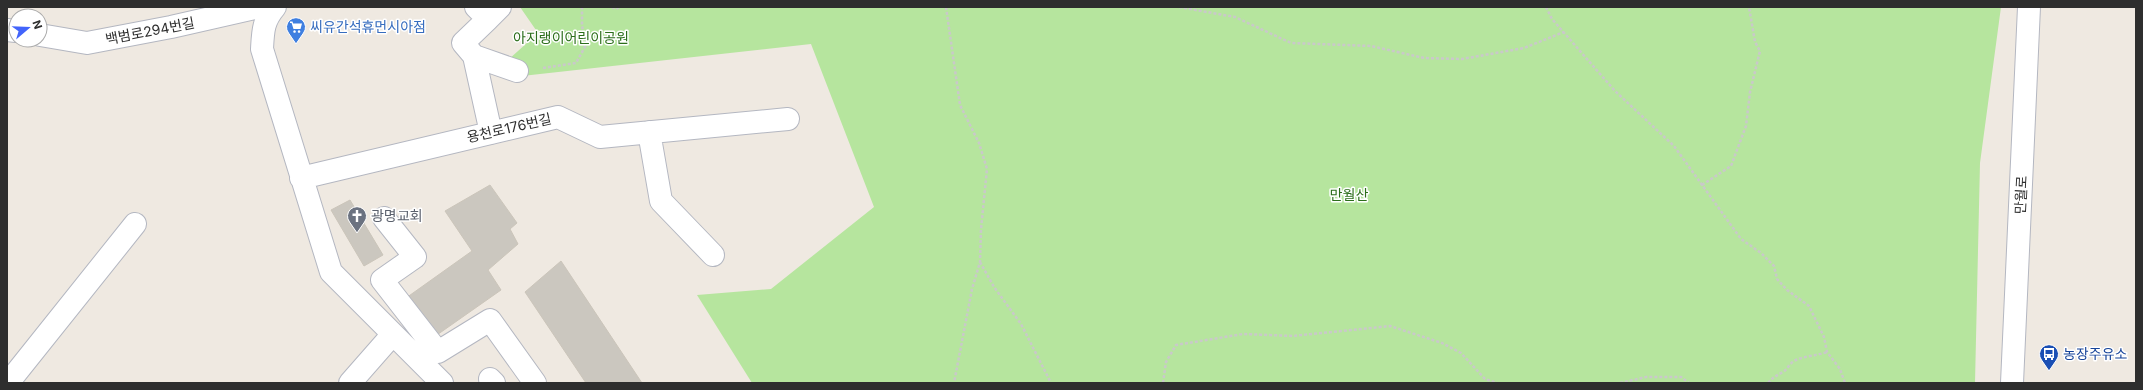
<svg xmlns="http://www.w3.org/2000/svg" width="2143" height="390" font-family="Inter,'Noto Sans KR',sans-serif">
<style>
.green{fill:#b6e59e}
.building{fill:#cbc7bf;stroke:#cbc5ba}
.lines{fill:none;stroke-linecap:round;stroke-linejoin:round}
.minor-casing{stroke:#b4b7c1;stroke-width:24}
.path{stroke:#c9c9c9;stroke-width:2.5;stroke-dasharray:3 2;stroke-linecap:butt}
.minor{stroke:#fff;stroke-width:22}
.labels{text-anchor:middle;stroke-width:3;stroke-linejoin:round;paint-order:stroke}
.shop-label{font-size:14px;fill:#366cbe;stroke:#fff;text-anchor:start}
.street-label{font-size:14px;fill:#2e2e2e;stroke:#fff}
.park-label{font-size:14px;fill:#2c6e1b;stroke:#fff}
.worship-label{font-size:14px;fill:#5b616d;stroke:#fff;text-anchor:start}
.transit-label{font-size:14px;fill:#164399;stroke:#fff;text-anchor:start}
</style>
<rect width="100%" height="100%" fill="#efe9e1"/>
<path class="green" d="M520 7H2001L1980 163 1975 383H752L697 295 771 289 874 207 811 44 522 76 507 61 538 33Z"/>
<path class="building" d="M490 185 517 223 510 229 518 244 488 270 501 290 434 337 406 298 472 251 445 211Z
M350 200 383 255 364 266 331 210Z
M561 261 642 383H586L525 292Z"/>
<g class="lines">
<defs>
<path id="minor" d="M275 7C263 21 263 31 262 49L331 272 442 383
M476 7 488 19 500 7
M488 19 463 43 474 56 491 133
M7 30 16 31
M40 35 87 43 171 27 259 7
M474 56 517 71
M649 132 661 201 713 255
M301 178 558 117 600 137 788 119
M384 218 415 257 382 280 438 352 490 320 535 383
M490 379 494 383
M8 383 135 224
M350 383 393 334
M2012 383 2029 7"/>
</defs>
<use href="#minor" class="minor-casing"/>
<path class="path" d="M612 7 616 9 619 7
M946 7 960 105 979 143 987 169 981 229 980 262 972 289 954 383
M1179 7 1235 17 1291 43 1371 46 1424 58 1462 59 1524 48 1564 32
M1546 7 1552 19 1615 91 1674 146 1741 239 1761 253 1774 266 1777 279 1787 290 1809 306 1824 337 1827 352 1840 369 1845 383
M543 68 576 63 586 45 582 26V7
M1702 185 1731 166 1746 126 1750 92 1760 51 1755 42 1749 7
M980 262 994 287 1021 324 1051 383
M1163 383 1166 362 1176 345 1243 334 1293 336 1390 326 1442 343 1461 353 1485 379 1497 383
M1620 383 1646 377H1681L1689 383
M1768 383C1773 377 1776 376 1783 372 1787 370 1789 364 1794 361 1803 356 1816 356 1827 352"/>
<use href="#minor" class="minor"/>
</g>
<defs>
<symbol id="supermarket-pin" viewBox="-11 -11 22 30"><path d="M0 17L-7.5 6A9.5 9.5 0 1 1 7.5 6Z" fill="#3f7fe0" stroke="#fff"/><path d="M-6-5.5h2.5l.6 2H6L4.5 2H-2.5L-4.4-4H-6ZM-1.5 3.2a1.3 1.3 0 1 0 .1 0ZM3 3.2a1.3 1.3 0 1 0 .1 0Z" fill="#fff"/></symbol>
<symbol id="church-pin" viewBox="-11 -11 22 30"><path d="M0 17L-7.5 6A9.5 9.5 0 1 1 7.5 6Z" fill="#6b7280" stroke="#fff"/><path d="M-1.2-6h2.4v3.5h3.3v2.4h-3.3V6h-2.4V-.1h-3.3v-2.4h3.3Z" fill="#fff"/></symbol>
<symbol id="bus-pin" viewBox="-11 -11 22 30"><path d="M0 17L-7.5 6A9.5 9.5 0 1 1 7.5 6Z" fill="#1a4fb4" stroke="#fff"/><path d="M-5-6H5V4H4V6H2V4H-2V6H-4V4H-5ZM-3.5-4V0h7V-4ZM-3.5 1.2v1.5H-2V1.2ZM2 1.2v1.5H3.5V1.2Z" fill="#fff"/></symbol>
</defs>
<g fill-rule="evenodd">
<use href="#supermarket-pin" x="285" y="16" width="22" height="30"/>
<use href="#church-pin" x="346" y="205" width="22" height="30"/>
<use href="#bus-pin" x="2038" y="343" width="22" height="30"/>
</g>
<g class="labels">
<g class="shop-label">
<text x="310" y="32">씨유간석휴먼시아점</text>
</g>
<g class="street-label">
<text transform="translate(150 31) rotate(-11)" y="5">백범로294번길</text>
<text transform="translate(509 128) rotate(-13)" y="5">용천로176번길</text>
<text transform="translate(2021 195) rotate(-87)" y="5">만월로</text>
</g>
<g class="park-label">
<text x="571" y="43">아지랭이어린이공원</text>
<text x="1349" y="200">만월산</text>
</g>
<g class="worship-label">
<text x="371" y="221">광명교회</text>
</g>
<g class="transit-label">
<text x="2063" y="359">농장주유소</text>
</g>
</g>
<rect width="2143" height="390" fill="none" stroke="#2e2e2e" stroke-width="16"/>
<g transform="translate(28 28) rotate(71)"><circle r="19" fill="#ffffff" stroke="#ababab"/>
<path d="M0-3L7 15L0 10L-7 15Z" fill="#4264fb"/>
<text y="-6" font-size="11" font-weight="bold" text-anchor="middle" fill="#2e2e2e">N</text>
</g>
</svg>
